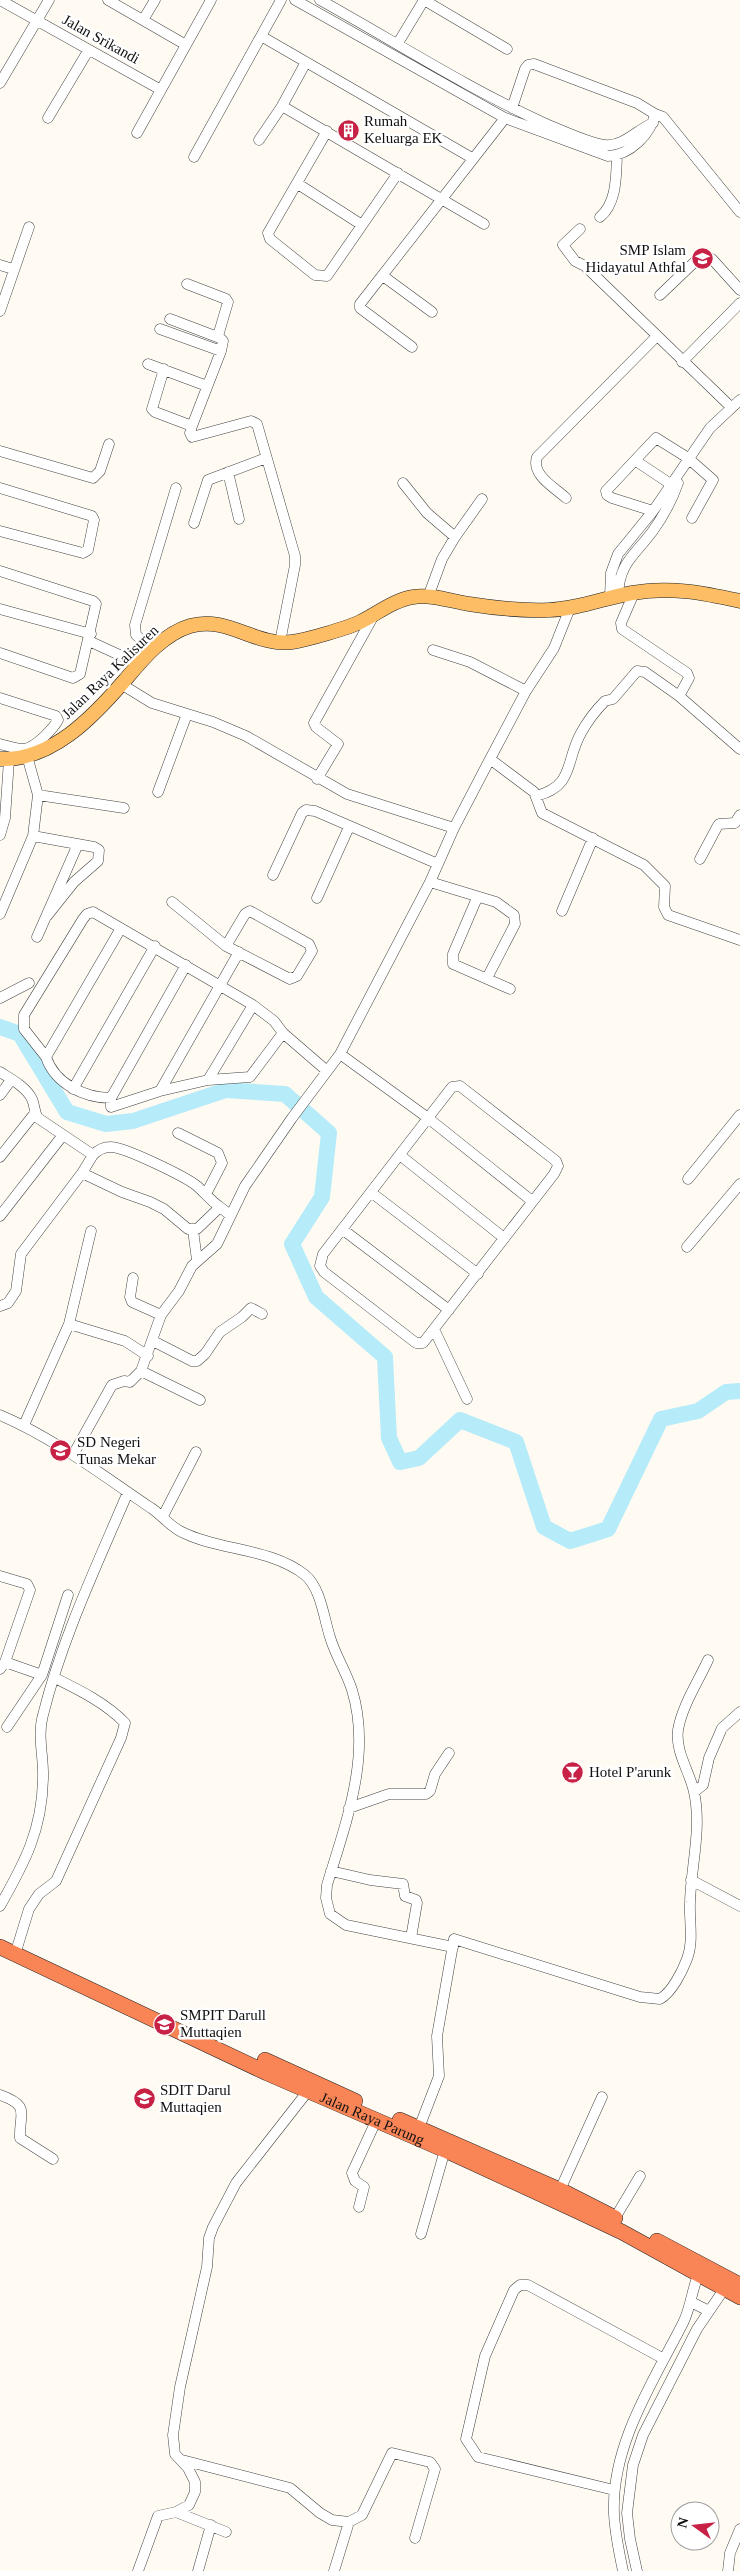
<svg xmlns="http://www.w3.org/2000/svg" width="740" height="2571" font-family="'Times New Roman',serif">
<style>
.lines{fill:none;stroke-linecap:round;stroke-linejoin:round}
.river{stroke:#b6ebf9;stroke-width:16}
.minor-casing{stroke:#434343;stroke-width:11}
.major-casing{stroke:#212121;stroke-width:15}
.highway-casing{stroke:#212121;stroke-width:16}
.minor{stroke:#fff;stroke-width:10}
.major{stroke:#fdbd65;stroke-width:14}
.highway{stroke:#f98557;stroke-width:15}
.labels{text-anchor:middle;stroke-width:5;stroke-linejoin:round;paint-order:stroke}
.street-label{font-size:15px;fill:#101010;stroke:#fff}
.poi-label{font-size:15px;fill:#101010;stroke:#fff;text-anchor:start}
</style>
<rect width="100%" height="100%" fill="#fffbf3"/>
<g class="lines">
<path class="river" d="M0 1027 20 1034 67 1112 106 1124 133 1121 226 1090 285 1094 329 1133 322 1197 292 1244 316 1297 385 1357 389 1438 400 1462 419 1458 460 1420 516 1442 544 1527 570 1541 608 1529 661 1419 698 1411 726 1392 740 1391"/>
<defs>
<path id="minor" d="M0 0 161 90
M108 0 186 45
M295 0 505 118 608 156C630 155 651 134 655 114L663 117 740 212
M320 0C394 41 467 88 544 123 561 130 588 143 605 145 623 147 638 129 653 123
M424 0 507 49
M143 20 155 0
M261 36 472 158
M398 43 424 0
M306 62 282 106 484 224
M0 83 49 0
M512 108 525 69 528 65 534 64 637 103 655 114
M48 118 88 51
M327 131 268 233 270 239 315 275 327 276 398 173
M137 133 211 0
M259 140 282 106
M194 157 281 0
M298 184 362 225
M600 217C617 203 616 176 617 156
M580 229 563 245 575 261 585 266 731 407
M0 265 13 269
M383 276 432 312
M187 284 226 299 228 302 218 336
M660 295 702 255 712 259 740 290
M0 311 29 227
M170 319 220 338 223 341 221 351
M160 329 221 351 192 426 190 433 192 437 251 421 257 424 295 556V565L280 642
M412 347 360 308V304L505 118
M682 362 740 303
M148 364 207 386
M164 369 152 409 155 412 192 426
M0 451 93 478 100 471 109 444
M636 461 675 487
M228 472 239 519
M403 483 427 513 455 537 442 559 428 597
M0 488 92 516 94 520 88 550 83 553 0 531
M566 498C554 487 531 475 537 457L656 337
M653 511 612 498 607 495 606 491 656 438 688 458 713 480 692 518
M194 523 208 480 266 458
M455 537 482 499
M0 571 93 601 96 604 80 674 73 678 0 653
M634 593 621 623 622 629 687 673 689 678 679 696 740 749
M618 596C619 563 634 556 652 532 663 517 672 500 678 483
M610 597 611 573 618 554 653 511 710 428 740 400
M0 609 91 634
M89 641 139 664
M153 650 136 635 135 625 176 488
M433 650 470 662 526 691
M121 684 152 703 213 722 246 736 347 794 454 828
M0 698 56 716 58 720C53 729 38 744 28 748 20 751 8 746 0 744
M490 759 534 792 542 813 644 865 665 886 664 907 668 915 740 940
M317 779 338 744 316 727 314 723 374 615
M158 792 187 714
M38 795 124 808
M536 796C575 786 565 761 581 733 587 722 596 710 605 701L613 699 637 671 645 672 679 696
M0 835 5 818 9 760
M33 836 94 847 99 850 98 861 74 882 47 916
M700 859 717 827 719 824 735 823 740 815
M273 875 302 813 306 810 315 811 438 864
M430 882 496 902 514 915 515 924 487 978
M317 898 349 827
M477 898 453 954V964L510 989
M172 902 226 946 290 979 297 976 312 951 309 944 250 911 245 914 226 946
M562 911 593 838
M0 914 33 836 38 795 27 756
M37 937 78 844
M186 965 111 1098V1107L160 1091 208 1080 250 1077 283 1033
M0 998 29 983
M340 1054 428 1118 323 1254 320 1266 324 1272 416 1343H423L554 1174 558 1166 556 1161 460 1086 452 1087 428 1118 532 1201
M46 1057 24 1029V1015L83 919 87 914 93 912 253 1005 274 1021 283 1033 327 1071
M0 1072C11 1079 26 1087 32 1099 35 1106 34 1112 38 1118L93 1155 82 1173 122 1192 150 1202 164 1209 188 1229H197L220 1207 230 1215
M208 1080 253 1005
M73 1089 155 946
M160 1091 239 952
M0 1095 11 1080
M111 1098C85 1098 55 1084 46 1057L121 928
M178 1133 218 1153 222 1163 206 1194
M93 1155C98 1150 103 1147 110 1147 123 1146 186 1177 197 1186 205 1193 211 1201 220 1207
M401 1156 504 1238
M0 1157 35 1113
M688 1179 740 1115
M372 1193 478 1274
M0 1216 63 1135
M342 1229 449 1310
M193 1230 197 1260
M687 1247 740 1184
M133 1278 130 1297 132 1302 161 1315
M0 1306 8 1303 16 1291 21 1254 82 1173
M69 1324 125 1341 148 1356
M434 1329 467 1399
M153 1341 192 1361H197L205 1354 220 1332 242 1317 251 1308 262 1314
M141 1371 200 1400
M0 1415C54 1438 102 1475 151 1508 162 1515 171 1528 184 1533 221 1551 271 1548 305 1575 321 1588 324 1619 330 1637 335 1655 346 1671 352 1690 372 1755 346 1822 327 1885L326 1898 330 1914 346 1925 453 1947
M24 1425 69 1324 91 1231
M73 1455 112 1385 124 1381 130 1382 141 1371 161 1315 179 1291 192 1266 217 1244 245 1186 292 1118 340 1054 430 882 454 828 490 759 526 691 554 648 570 608
M163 1516 196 1452
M0 1576 27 1584 30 1590 5 1662 0 1669
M5 1662 42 1675
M7 1727 42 1675 68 1595
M694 1792 703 1785 709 1758 722 1728 740 1712
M349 1808 389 1794H426L430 1791 435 1774 449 1753
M331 1871 370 1880 403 1884 405 1896 416 1900 417 1903 411 1938
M691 1880 740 1906
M0 1906C25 1862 42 1830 43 1779 44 1757 37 1736 43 1715 62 1638 97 1565 128 1492
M17 1948 29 1909 39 1894 56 1881 121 1738 125 1723C106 1703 79 1690 55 1678
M0 2095C31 2106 19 2113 20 2138L53 2159
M419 2128 439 2076 437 2036 454 1939 640 1997 660 1999C672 1992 682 1972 687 1959 694 1941 689 1921 690 1902 691 1867 702 1828 694 1792 690 1772 675 1752 678 1730 682 1706 698 1682 708 1660
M560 2190 602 2097
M359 2207 364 2187 355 2181 352 2173 376 2121
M615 2218 640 2176
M421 2234 445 2150
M691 2302 709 2311
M182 2460 290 2488 320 2513 332 2520 349 2522 362 2515 392 2453 430 2462 435 2469 415 2538
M614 2490 478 2457 466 2439 485 2356 514 2290 520 2285H528L664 2359
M176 2512 226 2532
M138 2571 158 2516 176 2512 189 2505 195 2492V2482L188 2468 175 2454 173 2435 180 2387 207 2267 209 2238 213 2227 236 2183 308 2091
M198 2571 211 2525
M334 2571 349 2522
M623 2571C619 2552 615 2534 614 2514 611 2445 653 2382 683 2323 692 2305 692 2285 701 2269
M637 2571 630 2539 627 2513 633 2465 643 2435 697 2329 727 2285
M728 2571 730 2553 740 2529"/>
<path id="major" d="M0 759C52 761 94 716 125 680 142 660 163 634 190 626 227 615 256 647 292 642 306 640 349 628 362 621 378 613 394 600 413 597 430 594 451 601 469 604 494 608 523 611 549 610 578 609 604 598 632 593 669 586 704 593 740 601"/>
<g id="highway">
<path id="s1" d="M0 1947 267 2073 445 2150 573 2209 622 2232 740 2297"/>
<path d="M265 2060 355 2101"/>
<path d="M400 2120 560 2190 615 2218"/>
<path d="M657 2241 740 2285"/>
</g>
</defs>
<use href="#minor" class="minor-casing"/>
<use href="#major" class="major-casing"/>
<use href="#highway" class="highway-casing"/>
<use href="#minor" class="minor"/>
<use href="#major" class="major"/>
<use href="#highway" class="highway"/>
</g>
<defs>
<symbol id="building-disc" viewBox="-11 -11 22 22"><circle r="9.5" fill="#c72146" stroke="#fff"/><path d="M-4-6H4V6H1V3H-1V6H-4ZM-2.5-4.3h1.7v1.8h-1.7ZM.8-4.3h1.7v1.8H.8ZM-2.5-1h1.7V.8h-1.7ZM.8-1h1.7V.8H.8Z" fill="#fff"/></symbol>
<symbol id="school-disc" viewBox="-11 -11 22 22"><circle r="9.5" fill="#c72146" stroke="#fff"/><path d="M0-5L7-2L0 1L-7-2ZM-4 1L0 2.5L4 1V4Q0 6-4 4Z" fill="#fff"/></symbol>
<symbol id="bar-disc" viewBox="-11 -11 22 22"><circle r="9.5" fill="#c72146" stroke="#fff"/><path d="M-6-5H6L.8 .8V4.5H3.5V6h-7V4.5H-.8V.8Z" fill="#fff"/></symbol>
</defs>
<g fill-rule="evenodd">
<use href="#building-disc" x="336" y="118" width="25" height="25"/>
<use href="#school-disc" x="690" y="246" width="25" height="25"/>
<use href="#school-disc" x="48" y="1438" width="25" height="25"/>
<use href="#bar-disc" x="560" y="1760" width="25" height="25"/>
<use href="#school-disc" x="152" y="2012" width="25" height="25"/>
<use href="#school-disc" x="132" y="2086" width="25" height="25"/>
</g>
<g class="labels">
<g class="street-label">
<text transform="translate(101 39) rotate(29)" y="5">Jalan Srikandi</text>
<text transform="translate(110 672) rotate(-44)" y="5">Jalan Raya Kalisuren</text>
<text dy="5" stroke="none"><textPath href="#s1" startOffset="410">Jalan Raya Parung</textPath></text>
</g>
<g class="poi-label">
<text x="364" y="126">Rumah<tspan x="364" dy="17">Keluarga EK</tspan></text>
<text x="686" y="255" text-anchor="end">SMP Islam<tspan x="686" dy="17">Hidayatul Athfal</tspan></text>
<text x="77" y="1447">SD Negeri<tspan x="77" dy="17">Tunas Mekar</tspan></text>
<text x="589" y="1777">Hotel P'arunk</text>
<text x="180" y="2020">SMPIT Darull<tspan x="180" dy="17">Muttaqien</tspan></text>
<text x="160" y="2095">SDIT Darul<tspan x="160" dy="17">Muttaqien</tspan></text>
</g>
</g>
<g transform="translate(695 2526) rotate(285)"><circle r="24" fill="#ffffff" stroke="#9f9f9f"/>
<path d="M0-4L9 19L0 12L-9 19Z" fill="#c72146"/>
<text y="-8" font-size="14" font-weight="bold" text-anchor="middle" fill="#101010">N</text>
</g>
</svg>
